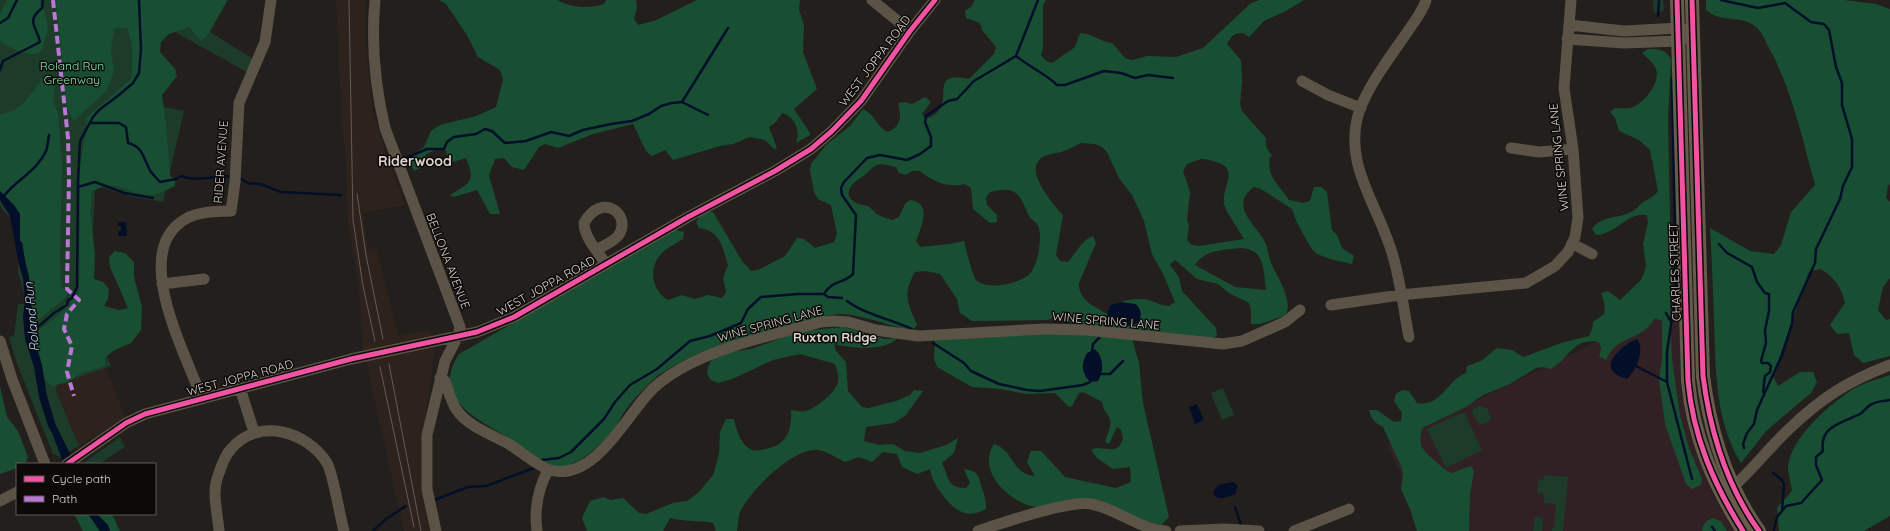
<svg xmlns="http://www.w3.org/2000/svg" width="1890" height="531" font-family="Quicksand,sans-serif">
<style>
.built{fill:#2e221d}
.education{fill:#312125}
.green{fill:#1c3c29}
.forest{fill:#184f33;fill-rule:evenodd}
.water{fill:#030f29}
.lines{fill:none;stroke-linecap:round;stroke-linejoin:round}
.stream{stroke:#030f29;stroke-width:2.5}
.minor{stroke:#5c5347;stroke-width:11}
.major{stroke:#665b4d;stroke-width:14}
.tram{stroke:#635c57;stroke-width:1}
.quiet{stroke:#ba77d6;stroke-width:4;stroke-dasharray:8 4;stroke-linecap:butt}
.cycleway-casing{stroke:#0c0907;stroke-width:8}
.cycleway{stroke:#f153a3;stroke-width:5}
.labels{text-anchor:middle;stroke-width:3;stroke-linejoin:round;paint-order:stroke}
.street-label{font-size:12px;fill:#d9d4d2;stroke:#0c0907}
.park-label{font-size:12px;fill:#88e2ad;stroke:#0c0907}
.water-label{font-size:13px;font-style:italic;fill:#b4d4fe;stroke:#0c0907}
.neighbourhood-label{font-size:13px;font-weight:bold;fill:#ddd4cf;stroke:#0c0907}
.quarter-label{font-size:14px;font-weight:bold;fill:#ddd4cf;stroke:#0c0907}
</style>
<rect width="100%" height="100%" fill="#231f1d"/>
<path class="built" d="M336 0H365V35L372 109 387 157 405 205 363 213 368 249 376 248 398 336 430 330 435 349 422 440V479L430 531H404L363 348 359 288 348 223 346 158 342 126Z
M106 368 125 417 79 446 56 390 57 385Z"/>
<path class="education" d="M1678 302 1681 388 1686 418 1693 445 1714 498 1734 531H1426L1387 444Z"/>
<path class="green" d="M0 0H228L210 32 255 60 247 72 157 22 139 102 184 111 163 202 129 196 95 185 92 253 86 317 103 347 111 366 57 385 56 391 79 446 60 457 53 454 16 361 9 337 14 336 18 304H27L18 272V254L14 220 5 213 0 205Z
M1653 0H1663L1664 11 1654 13Z
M1223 388 1234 415 1222 420 1211 393Z
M1480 406 1487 408 1491 417 1490 421 1480 425 1472 413 1473 409Z
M1464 412 1482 450 1446 468 1427 429Z
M120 437 125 447 99 464H82Z
M1544 475 1568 477 1563 531H1552V528H1554L1556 504 1544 503V494L1537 493 1538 479 1543 480Z
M1535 517 1543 518 1542 531H1533Z"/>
<path class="forest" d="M7 0H39L45 13 48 28 42 50C40 52 37 54 34 54 25 55 6 47 0 40V14Z
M56 0H227L205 39 200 40 189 27 169 34 161 42 160 52 175 69 177 76 162 95 166 124 170 175 175 181V186C166 190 158 195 148 195 123 194 117 177 92 192L90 211 95 254 94 279 103 282 109 289 108 299 104 306 119 310 128 308 110 267 109 257 115 251 125 253 134 262V277L142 307 141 330 131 343 113 351 105 358V366L82 373 68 382 52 386 44 379 34 333C51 322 70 308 79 290L80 196 79 174 84 142 87 131 86 118 131 79C133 60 134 46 127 28H114L111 50 114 72 106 91 74 121 67 108Z
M439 0H557C571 8 589 9 604 4L606 0H636L637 7 634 19 638 25 654 21 697 0H800L799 9 804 25 803 52 817 89 794 109 810 133V135L796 143C801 132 795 116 782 113L776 122 769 127 777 148 774 149 765 140 750 137 733 144 720 146 673 160 665 150 652 156 646 151 633 124 593 134 558 148 545 144 539 147 524 170 512 167 504 158 495 159 489 175 500 214H490L477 190 454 197 450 195C470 183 476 182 466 158L450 163 446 151 441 148 426 154 420 168 414 171 408 158 424 147 431 131 440 125 476 116 496 107 503 79 500 70 478 57 467 35 446 4Z
M975 0H1046L1043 5V48L1041 55 1046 61 1052 63 1075 47 1080 33C1092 33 1100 42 1112 43L1126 59 1133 60 1147 56 1176 57 1203 48 1251 3 1260 0H1304L1284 12 1264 21 1249 37 1243 33C1234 33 1231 36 1227 44L1241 60 1242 81 1240 104 1242 111 1266 138C1265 146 1267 150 1273 157L1270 156C1266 178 1279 184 1289 200L1303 203 1310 201 1314 187H1321L1327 192 1332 230 1337 235 1342 248 1354 256 1352 264 1330 259 1317 254 1311 248 1297 223 1292 209 1261 189 1254 187C1227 206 1258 226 1266 244 1268 251 1269 258 1272 265 1277 276 1296 306 1284 316 1282 317 1277 318 1275 319 1267 322 1260 325 1251 324V310L1249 303 1229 293 1218 284 1197 279 1175 260 1170 265 1179 277 1182 291 1216 328 1217 335 1212 340 1093 328 1053 318 1048 320 972 321 960 313 957 299 940 274 926 271 915 272C902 295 908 303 917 325L912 331C895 327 856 313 839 314 820 316 801 323 783 328 746 338 709 346 675 365 670 369 662 372 657 376 648 385 638 394 630 404 622 413 618 425 610 434 600 446 577 466 561 467 544 467 526 450 513 441 482 420 429 401 459 354L676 230 684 232 683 239C677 243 669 247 664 251 648 265 650 289 668 300L682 295 695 299 708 295 722 298 726 292 723 278 728 265C722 247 721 231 699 228L696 222 700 216 705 212H713L742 261 751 271 758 270 785 256 797 238 804 239 815 248 834 242 837 234 831 205 818 199 814 192 810 171 811 164 826 145 850 126 863 109C875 114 876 127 888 132 902 126 901 116 898 103L905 102 912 104 925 97 931 102 922 114 926 119C962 107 922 70 969 79L994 54 996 47 982 30 980 23 966 18 965 11 971 7ZM1081 143 1095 144 1102 147 1107 152 1119 178 1132 195 1144 221 1152 254 1163 274 1175 302 1169 306C1161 306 1156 302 1148 300 1136 297 1121 302 1110 305L1107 314C1094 306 1078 300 1079 283L1096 243 1093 236C1082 240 1076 253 1068 262L1060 261 1056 255 1063 215C1054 205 1025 173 1040 159 1045 154 1054 154 1061 152 1068 150 1074 146 1081 143ZM1201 159C1208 159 1213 161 1219 163 1239 170 1221 189 1224 204 1227 214 1239 230 1244 239L1199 246 1192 245 1187 240 1189 226 1187 220 1190 192 1183 171 1187 164ZM882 164 896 167 899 173 906 175 912 171H920C933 182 948 188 965 184L971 188 973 209 990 223 997 222V215L987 205 986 198 990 192C1015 186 1019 192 1028 214 1030 220 1037 221 1039 228 1042 240 1038 269 1027 276 1016 284 989 290 977 281 972 276 966 249 964 241L950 244 920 247 916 241C921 227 933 203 910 200L905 204 899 217 892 220C887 218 881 217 877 214 874 212 871 208 868 206 865 205 861 205 858 204 841 196 850 184 862 177 870 172 871 165 882 164ZM1240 248C1266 249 1263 270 1266 290L1235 287 1195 265C1203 250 1225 250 1240 248Z
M1706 0H1844L1876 4 1890 9V184L1888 186 1886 198 1890 202V278L1883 287 1878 310 1886 320 1890 319V356L1863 363 1854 355 1849 333 1837 334 1830 325 1845 303C1842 288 1834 276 1820 269L1809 272 1773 376 1778 386 1800 372H1813L1817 382 1811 393 1766 431 1741 463C1715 421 1716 371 1714 323 1713 291 1712 260 1710 228L1750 251 1774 254 1781 245 1791 212 1815 185C1802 138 1792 89 1768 46 1765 40 1762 32 1757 28 1743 14 1722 24 1706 10Z
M1648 49C1659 49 1666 49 1671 60L1668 119 1671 267 1670 309 1672 359 1680 415 1689 448 1702 479 1701 485 1692 489 1686 484 1665 424 1659 380 1662 358V321L1655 318C1652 322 1649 327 1645 330 1629 341 1615 340 1606 360L1599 356 1601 349 1599 342C1573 337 1570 358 1551 369L1543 367 1536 368 1510 384 1483 395 1466 407 1422 428C1421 433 1420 440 1421 445 1422 451 1445 470 1451 473L1471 466 1474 472 1470 494 1469 531H1417L1410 509 1401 489 1403 474 1401 466 1383 427 1376 423 1371 417 1369 410H1377L1394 422 1401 421 1402 413 1394 401 1396 394 1402 390 1409 391 1417 403C1441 408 1448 379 1466 373L1467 366 1481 361 1497 348 1512 350 1523 357 1561 343 1589 336 1592 330 1593 322 1604 314 1605 306 1601 293 1608 291 1620 300 1641 280 1644 273 1646 266 1643 244 1648 222 1647 215C1626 212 1617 234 1596 235L1592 229C1602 215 1617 219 1631 212 1636 210 1639 205 1643 202 1650 198 1654 197 1658 191L1650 150 1639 140 1619 131 1615 118 1610 112 1615 108C1620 108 1626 109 1630 108 1643 105 1661 83 1656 69 1654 63 1646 57 1642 53Z
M49 75 55 87 53 102 58 112 62 165 60 259 61 286 68 294 63 300 33 324 29 277 20 240V214L0 191V114C22 113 31 93 44 77Z
M844 327 885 339 898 338C883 352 852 348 834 344L836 351 846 362 848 391 862 407 869 408 896 401 910 395 914 390 923 391 906 415 894 423 866 427 864 441 879 445 893 444 905 451 920 453 946 445 958 438 954 453 942 463C949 477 946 488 966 488L970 483 964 469C981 471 978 478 983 491 985 497 986 502 986 509 966 520 954 510 942 494 936 486 931 478 930 469L917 474 902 467 897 454 883 452 872 462 859 457 845 462C837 458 825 450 816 450 792 449 752 489 741 510 738 515 738 525 737 531H716L713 523C698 520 684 522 670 518L663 531H587L582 518 590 501 604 497 610 500 623 498 639 513 646 514 673 503 687 501 699 492 713 475 719 454 720 432 726 419H734C736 429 740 443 750 449 755 452 760 450 765 449 787 446 792 430 791 410 796 411 802 412 806 411 816 408 833 394 837 385 840 378 837 371 835 364L800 354 773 360 732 379 718 383 711 380 707 374 708 367 711 361 723 353 751 349 801 331Z
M1042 332 1079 333 1132 339 1139 363 1143 403 1169 517 1161 525 1061 501C1037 525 970 480 994 444 1015 451 1011 474 1035 476L1027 462 1031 451H1041L1065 477 1116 488 1131 482 1130 467 1113 469 1097 458 1091 450C1103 444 1118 458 1123 438L1121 430 1117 427 1109 444 1105 442C1107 434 1113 425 1109 417 1106 412 1103 409 1102 402L1083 392 1079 393 1072 406 1069 407 1055 393 1026 394 1000 389 972 387 937 367 934 358 935 340Z
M1890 375V516L1864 531H1779L1777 508 1792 491C1791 483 1788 474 1788 466 1791 437 1832 402 1855 388 1866 382 1879 379 1890 375Z
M0 386 7 417 18 431 28 457 25 464H17V468L0 474Z
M74 514H88L100 531H83Z
M97 514H112L120 531H110L108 525Z
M1712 518 1721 521 1727 531H1702C1702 525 1707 521 1712 518Z"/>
<path class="water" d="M0 191 14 205 20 214V240L29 277 34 337 42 365 47 396 55 423 75 464H64L52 433 48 426 39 397 34 367 25 339 23 317 25 301 23 278 19 265 10 216 0 200Z
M118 222H126L127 236H118V232L121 231V226H118Z
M1121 302 1136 304C1142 311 1142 315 1138 323L1130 326 1110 322C1105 317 1108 311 1110 305Z
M1637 339C1646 351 1635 371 1627 379 1609 374 1605 364 1619 351 1624 346 1630 341 1637 339Z
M1095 349C1104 358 1104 371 1098 381L1090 382C1081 372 1081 364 1087 353Z
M1197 404 1204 420 1195 424 1189 407Z
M1233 482 1238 486 1235 494C1228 497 1220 501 1214 495L1213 492 1218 485Z
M88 514H97L108 525 110 531H100Z"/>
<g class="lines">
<path class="stream" d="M1721 0 1758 8 1785 3 1811 22 1824 24 1829 30 1836 67 1842 83V105L1852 139V167L1843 186 1840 199 1816 249 1815 263 1793 312 1792 324 1782 355 1757 410 1754 424 1747 433 1743 444 1744 448
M1658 16 1659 0
M0 23 8 18 17 0
M1016 56C1029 67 1045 73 1057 85H1065L1104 71 1121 73 1135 78 1148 75 1173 78
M0 70 3 61 40 42C37 26 25 22 42 8L43 0
M1672 79 1676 291 1667 352V382L1692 479
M682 102 728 28
M90 123H119L126 127 128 143C144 147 143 159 151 172 154 175 157 179 160 182L176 179 181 176C197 182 215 176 232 176
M401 160 427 149H444L447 142 454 137 476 134 485 129 492 131 505 143 526 141 551 132 569 136 583 130 611 124 632 121 649 114 661 106 672 103 682 102 708 115
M238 177 248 183 260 184 281 192 341 195
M78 187 95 182 124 193 153 198
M3 197C16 180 37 171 46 151 48 146 48 140 49 135
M21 243 25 268
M1719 244 1727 253 1752 267 1757 282 1765 293 1769 294V311L1765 330 1766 343 1761 361 1762 363H1768L1771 366 1770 372 1765 376 1763 392
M824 294C832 280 843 284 853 274L856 215 842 195 841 188 844 182 867 158 880 155 907 160 920 154 931 146V137L925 122 926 116 948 101 957 99 974 81 1016 56 1038 0
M847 301C866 315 891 319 912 329
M1666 313 1671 322
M32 332 54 313 67 305 68 300 72 298 77 287 78 182 80 141 93 117 99 110 119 95 133 83 139 73 141 49 139 0
M933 343 964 363 971 371 999 384 1027 390 1040 391 1083 385 1090 382V379
M1092 352 1093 344 1099 338
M1636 366 1667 382
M1101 374H1110L1123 361
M542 460 559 458 571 452 604 419 615 402 630 385 657 369 690 341 710 336 741 323 748 309 761 297 797 294H824L828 297 842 298
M1773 473 1781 479 1784 484 1782 511
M434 500 468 487 486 486 534 468
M1235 507 1241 525
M1712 527 1715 531
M1774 530 1777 517 1786 506 1801 503 1822 480 1816 465V457L1823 451C1819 426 1842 423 1860 414 1864 412 1867 406 1872 404 1877 401 1884 401 1890 400
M373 531 386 519 406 506"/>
<path class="minor" d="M375 0C371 43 375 86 385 128L460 327 458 336 445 361 427 435V489L436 531
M872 0 910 31
M1569 25 1624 31 1679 28 1686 30
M1567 39 1624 43 1679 41 1694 33
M1302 81 1328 95 1361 108
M1511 148 1539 152 1573 149
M1573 244 1592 254
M596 250C603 246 613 242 618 236 633 216 603 190 584 223 584 237 598 252 606 264
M162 284 204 279
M1331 305 1400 295 1526 283 1555 266 1568 252 1575 237 1578 218 1573 149 1564 88 1571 0
M1409 337C1404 312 1401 285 1394 260 1382 209 1340 165 1360 109 1371 81 1391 56 1408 31 1414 22 1423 11 1426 0
M0 341 12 379 45 464
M440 378 445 381C448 390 451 401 456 409 467 426 492 435 509 444 520 451 539 467 550 470 592 482 624 421 647 395 656 384 668 376 680 369 722 345 774 335 821 322L834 321 848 322 876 330 918 336 1043 329 1087 330 1223 344 1242 341 1285 322 1300 310
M240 388 254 432
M202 399C187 356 132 257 181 222 195 211 214 212 231 211L235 182 239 103 265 42 271 0
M67 464 126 423 145 414 351 359 477 332 514 317 688 217 775 171 811 149 832 131 861 101 910 31 935 0
M1733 487C1753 469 1769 448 1788 430 1821 398 1848 381 1890 365
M0 501 17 492
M219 531C218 516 212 494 217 479 220 470 224 456 231 449 258 417 307 431 327 463 333 473 340 517 344 531
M537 531C534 509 538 489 548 470
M978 531C1002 523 1069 500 1091 504 1118 509 1138 529 1166 531
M1180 531 1224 529 1259 531
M1294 531 1349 509"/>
<path class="major" d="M1677 0 1688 381C1693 437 1714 485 1743 531
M1692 0 1703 376C1710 431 1726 485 1759 531"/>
<path class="tram" d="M349 0 353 220 363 286 375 341
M357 194 366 255 383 339
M389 364 421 531
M380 367 414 527"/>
<path class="quiet" d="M53 0 68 138 69 178 67 289 79 300 67 314 64 329 72 346 67 372 74 396"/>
<defs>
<path id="cycleway" d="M1677 0 1688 381C1693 437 1714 485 1743 531
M1692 0 1703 376C1710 431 1726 485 1759 531
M67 464 126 423 145 414 351 359 477 332 514 317 688 217 775 171 811 149 832 131 861 101 910 31 935 0"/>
</defs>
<use href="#cycleway" class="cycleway-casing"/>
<use href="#cycleway" class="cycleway"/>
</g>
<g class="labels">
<g class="street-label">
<text transform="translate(875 61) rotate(-53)" y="4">WEST JOPPA ROAD</text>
<text transform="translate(1559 157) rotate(-96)" y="4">WINE SPRING LANE</text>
<text transform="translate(221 162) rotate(-86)" y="4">RIDER AVENUE</text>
<text transform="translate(448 261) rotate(69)" y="4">BELLONA AVENUE</text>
<text transform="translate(1675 272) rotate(-92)" y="4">CHARLES STREET</text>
<text transform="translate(546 286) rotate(-29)" y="4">WEST JOPPA ROAD</text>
<text transform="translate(1106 321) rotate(5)" y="4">WINE SPRING LANE</text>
<text transform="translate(770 324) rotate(-15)" y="4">WINE SPRING LANE</text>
<text transform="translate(240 378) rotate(-15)" y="4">WEST JOPPA ROAD</text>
</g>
<g class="park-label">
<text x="72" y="70">Roland Run<tspan x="72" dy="14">Greenway</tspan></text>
</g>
<g class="water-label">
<text transform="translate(31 317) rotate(-95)" y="5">Roland Run</text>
</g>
<g class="neighbourhood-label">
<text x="835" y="342">Ruxton Ridge</text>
</g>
<g class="quarter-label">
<text x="415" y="166">Riderwood</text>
</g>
</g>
<rect x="16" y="463" width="140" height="52" fill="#0c0907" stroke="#5e5a58"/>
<rect x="24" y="476" width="20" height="6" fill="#f153a3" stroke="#5e5a58"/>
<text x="52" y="483" font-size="12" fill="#d9d4d2">Cycle path</text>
<rect x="24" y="496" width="20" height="6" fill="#ba77d6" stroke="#5e5a58"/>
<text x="52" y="503" font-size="12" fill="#d9d4d2">Path</text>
</svg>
